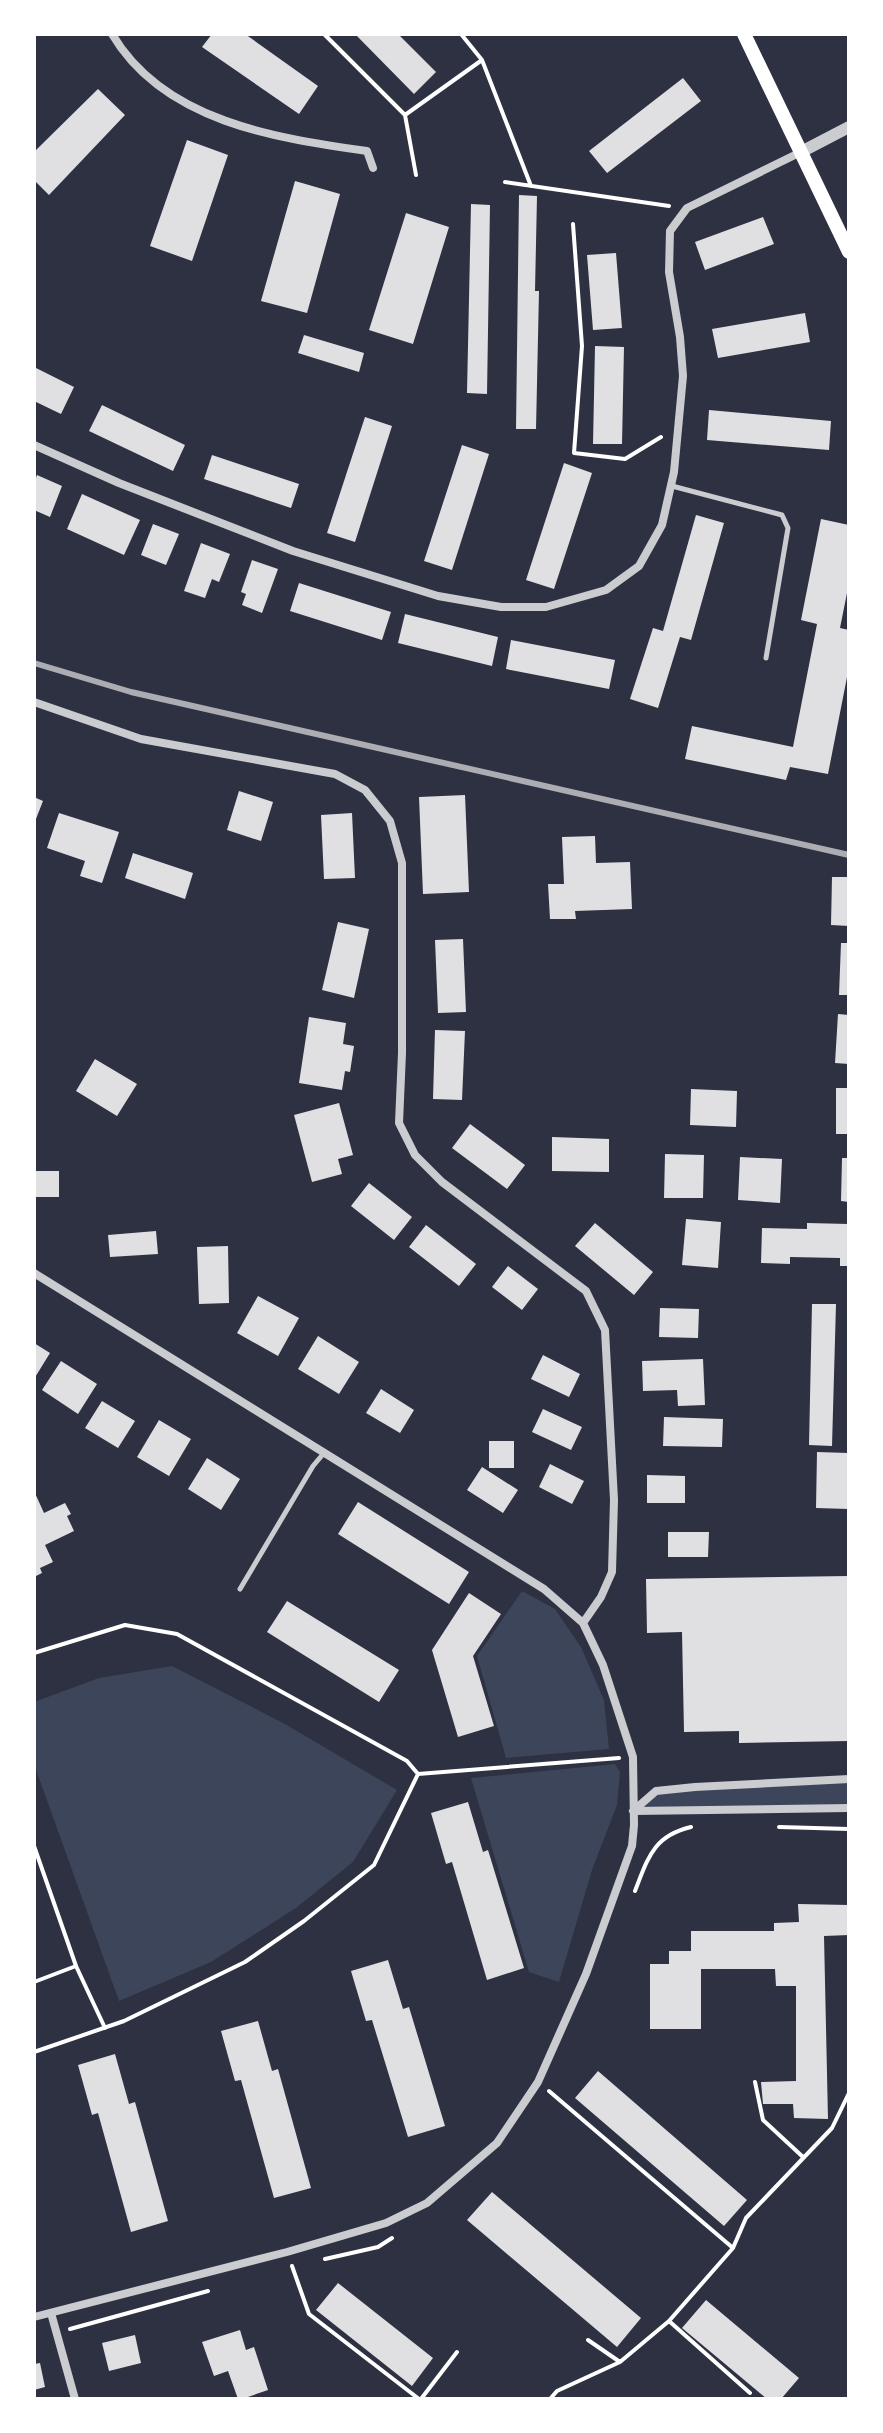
<svg xmlns="http://www.w3.org/2000/svg" width="883" height="2433" font-family="'Roboto Serif',serif">
<style>
.green{fill:#3c4559}
.building{fill:#e0e0e3}
.lines{fill:none;stroke-linecap:round;stroke-linejoin:round}
.path{stroke:#fff;stroke-width:4}
.service{stroke:#caccd0;stroke-width:5}
.minor{stroke:#caccd0;stroke-width:8}
.tertiary{stroke:#caccd0;stroke-width:12}
.secondary{stroke:#fff;stroke-width:14}
.rail{stroke:#abadb3;stroke-width:6}
</style>
<rect width="100%" height="100%" fill="#2d3142"/>
<path class="green" d="M522 1591 555 1609 581 1647 604 1700 609 1749 506 1758 477 1656Z
M172 1666 285 1724 397 1790 353 1862 296 1908 211 1962 119 2001 34 1764V1702L99 1678Z
M615 1764 620 1772 617 1805 592 1870 559 1982 529 1972 471 1778Z
M849 1779V1809L633 1811 658 1791Z"/>
<path class="building" d="M212 34H245L318 86 299 114 202 47Z
M355 34H398L436 72 414 94Z
M683 78 701 101 607 173 589 151Z
M98 89 125 115 49 195 34 180V152Z
M187 140 228 155 192 261 150 246Z
M295 181 340 194 307 313 261 301Z
M519 195 537 196 535 291H539L536 429H516Z
M471 204 490 205 487 394 467 393Z
M406 213 449 227 413 344 369 330Z
M763 217 774 244 705 270 695 242Z
M616 253 622 328 593 330 587 255Z
M805 313 810 342 718 358 712 329Z
M304 335 364 353 359 372 298 353Z
M595 346 624 347 622 444H593Z
M34 367 74 387 61 414 34 401Z
M102 405 185 445 173 471 89 431Z
M709 410 831 421 829 450 707 440Z
M365 417 392 426 355 542 327 533Z
M462 445 489 454 452 570 424 561Z
M212 455 299 484 291 508 204 479Z
M564 463 592 473 554 589 526 580Z
M37 475 62 486 50 517 34 510V483Z
M82 494 140 520 124 555 67 529Z
M696 515 724 523 691 640 680 637 658 708 630 699 653 628 663 631Z
M821 519 849 525V583L840 628 849 630V667L828 774 790 767 786 780 685 759 692 726 793 747 817 624 801 620Z
M153 524 179 534 166 565 141 555Z
M201 543 230 554 219 582 212 579 205 598 184 591Z
M252 560 278 569 262 613 242 605 246 594 241 592Z
M299 583 391 612 382 640 290 611Z
M405 614 498 637 492 666 398 643Z
M511 640 615 660 609 689 506 669Z
M239 791 273 802 261 841 227 830Z
M465 795 469 892 423 894 419 797Z
M34 797 43 801 34 824Z
M59 813 119 832 102 883 80 876 85 861 47 848Z
M352 813 355 878 324 879 321 815Z
M595 836 596 863 630 862 632 909 575 911 576 919H550L548 884H564L562 837Z
M133 853 193 873 185 899 125 878Z
M832 877H849V926L831 925Z
M338 922 369 929 354 998 322 990Z
M463 939 466 1012 438 1013 435 940Z
M841 943H849V995H839Z
M838 1014 849 1015V1064L835 1063Z
M309 1017 346 1023 343 1044 354 1046 350 1072 345 1071 342 1090 299 1083Z
M435 1030 465 1031 462 1100 433 1099Z
M95 1059 137 1084 117 1116 76 1091Z
M836 1088H849V1134H836Z
M691 1089 737 1091 736 1127 690 1125Z
M339 1103 353 1155 338 1159 342 1174 312 1182 294 1115Z
M470 1124 525 1165 507 1189 452 1148Z
M552 1137 609 1139V1172L552 1171Z
M665 1154 704 1155 703 1198H664Z
M740 1157 782 1159 780 1203 738 1200Z
M842 1158H849V1202L841 1201Z
M34 1171H59V1197H34Z
M369 1183 412 1217 394 1240 351 1206Z
M686 1219 721 1222 718 1268 682 1265Z
M595 1223 653 1272 634 1295 575 1246Z
M807 1223 849 1224V1266H840V1258L790 1257V1264L761 1263 762 1228 807 1229Z
M426 1225 476 1264 459 1286 409 1247Z
M156 1231 158 1254 110 1257 108 1235Z
M228 1246 229 1303 199 1304 197 1247Z
M508 1266 538 1289 522 1310 492 1287Z
M258 1296 299 1318 278 1356 237 1333Z
M812 1304H836L832 1446 809 1445Z
M660 1308 699 1309 698 1338 659 1337Z
M318 1336 359 1362 339 1394 298 1369Z
M34 1343 50 1353 34 1379Z
M543 1355 580 1374 569 1397 531 1379Z
M703 1359 705 1405 678 1406 677 1390 643 1391 642 1361Z
M61 1361 97 1384 78 1414 42 1390Z
M381 1389 414 1410 400 1433 366 1413Z
M102 1401 135 1421 118 1448 85 1428Z
M543 1409 582 1427 571 1450 532 1432Z
M664 1417 723 1419 722 1447 663 1446Z
M159 1420 191 1439 169 1476 137 1457Z
M489 1441H514V1468H489Z
M817 1452 849 1453V1509L816 1508Z
M207 1458 240 1479 221 1510 188 1489Z
M550 1464 584 1481 572 1504 539 1487Z
M482 1467 518 1490 503 1513 467 1490Z
M647 1475 685 1476V1503H647Z
M34 1491 44 1513 65 1503 71 1514 67 1516 74 1531 45 1545 53 1562 40 1568 42 1573 34 1577Z
M358 1502 469 1572 449 1604 338 1534Z
M668 1532H709L708 1557H668Z
M849 1576V1741L739 1743V1731L684 1732 682 1632 647 1633 646 1579Z
M469 1593 501 1614 473 1656 494 1726 458 1737 432 1650Z
M287 1601 399 1670 379 1702 267 1632Z
M468 1802 483 1852 488 1850 524 1968 487 1980 452 1862 446 1864 431 1813Z
M798 1904 849 1905V1935L824 1936 828 2119 794 2118 793 2104H763L761 2082 796 2081V1986H776L775 1969H701V2029H650V1964H669V1951H691V1931H774V1923L799 1922Z
M388 1960 403 2009 409 2007 445 2126 408 2137 372 2020 366 2021 351 1971Z
M258 2021 272 2071 278 2069 311 2188 274 2198 241 2080 235 2081 221 2031Z
M115 2054 129 2104 135 2102 168 2221 131 2232 98 2113 92 2115 78 2065Z
M598 2071 747 2200 724 2226 575 2098Z
M492 2192 641 2318 617 2347 467 2220Z
M338 2283 433 2358 412 2386 316 2310Z
M706 2300 799 2378 781 2399H767L682 2328Z
M240 2330 246 2350 254 2347 268 2390 242 2399H238L228 2371 214 2376 202 2342Z
M135 2335 141 2363 109 2371 102 2343Z
M40 2363 45 2387 34 2390V2364Z"/>
<g class="lines">
<path class="path" d="M324 34 405 115 482 60
M461 34 482 60 531 186
M405 115 416 175
M505 182 669 206
M573 224 582 346 574 453 625 459 661 437
M34 1653 125 1625 177 1634 407 1761 418 1774 374 1865 304 1921 245 1962 124 2021 34 2052
M418 1774 619 1758
M779 1827 849 1829
M34 1846 76 1966
M635 1891C648 1858 653 1836 691 1827
M34 1982 76 1966 105 2028
M755 2082 763 2120 803 2157
M549 2091 733 2248
M325 2259 378 2247 392 2238
M292 2266 309 2314 419 2399
M669 2321 750 2393
M70 2329 208 2291
M588 2340 620 2362 669 2321 733 2248 746 2218 832 2128 849 2093
M421 2399 457 2352
M550 2399 557 2391 620 2362"/>
<path class="service" d="M672 486 782 515 788 528 766 658
M240 1589 313 1466 324 1453"/>
<path class="minor" d="M112 34C164 122 276 138 367 151L373 168
M34 445 119 483 293 551 438 596 501 607H546L606 590 639 566 662 525 674 472 683 376 680 337 669 272 670 231 687 208 801 152
M34 702 141 739 335 774 365 790 390 821 402 863V1053L399 1123 415 1155 442 1182 586 1291 605 1330 614 1500 612 1572 601 1597 583 1623
M34 1273 544 1589 583 1623 603 1665 633 1757 634 1825 632 1846 586 1974 538 2082 497 2143 427 2203 386 2223 287 2252 34 2317
M633 1811 656 1791 695 1787 849 1779
M634 1811 849 1808
M51 2313 75 2399"/>
<path class="tertiary" d="M801 152 849 127"/>
<path class="secondary" d="M744 34 849 252"/>
<path class="rail" d="M34 663 131 692 849 855"/>
</g>
<rect width="883" height="2433" fill="none" stroke="#ffffff" stroke-width="72"/>
</svg>
